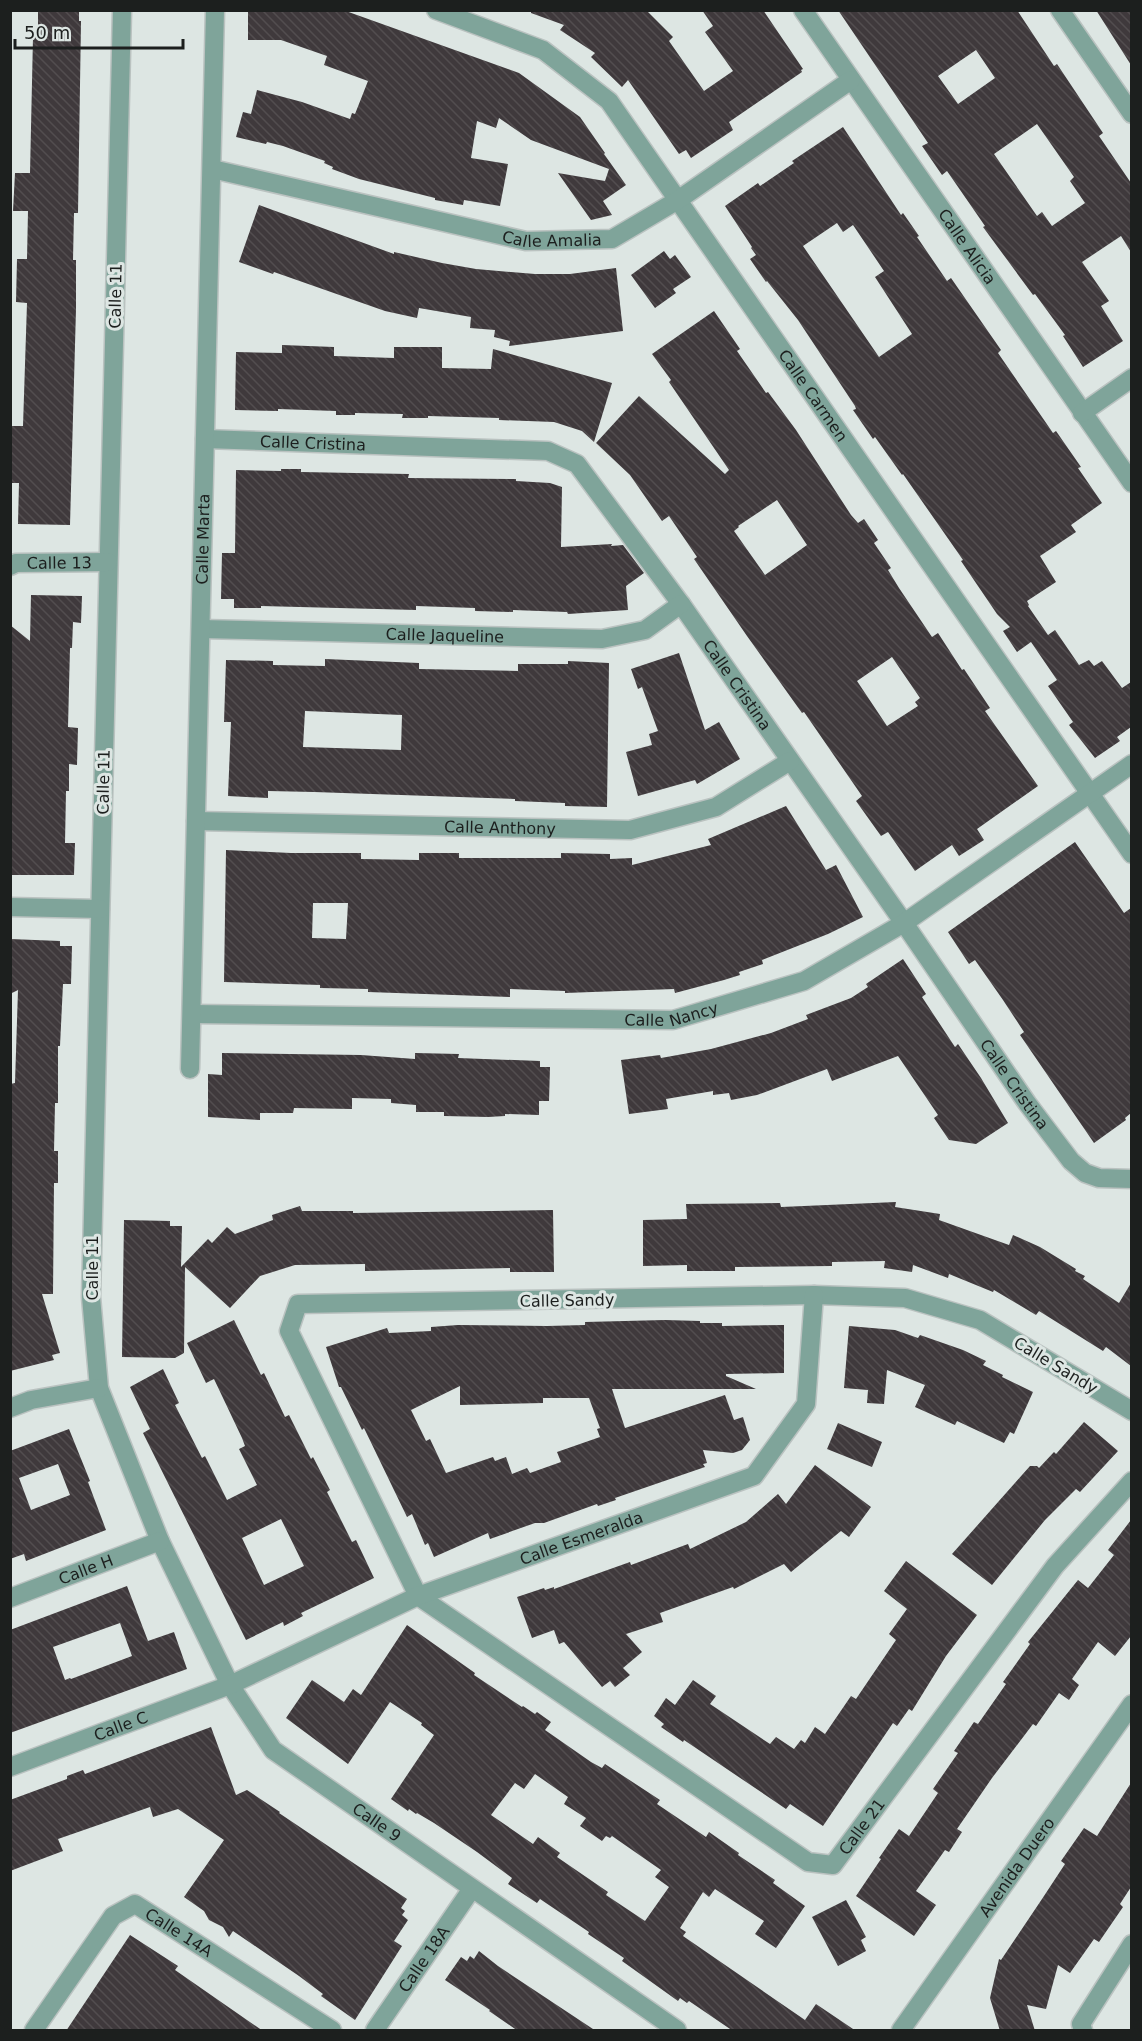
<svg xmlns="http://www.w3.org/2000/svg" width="1142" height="2041" font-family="'DejaVu Sans',sans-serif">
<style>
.building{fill:url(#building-back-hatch);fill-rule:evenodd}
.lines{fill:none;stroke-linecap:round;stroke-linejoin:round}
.street-casing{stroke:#bac2c0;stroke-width:21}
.street{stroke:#7fa49a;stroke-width:18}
.labels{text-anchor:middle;stroke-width:6;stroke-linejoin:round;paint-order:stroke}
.street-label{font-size:16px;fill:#1c1f1e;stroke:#dde6e3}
</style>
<defs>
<pattern id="building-back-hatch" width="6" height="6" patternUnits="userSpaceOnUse" patternTransform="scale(1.5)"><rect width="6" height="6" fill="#3f393c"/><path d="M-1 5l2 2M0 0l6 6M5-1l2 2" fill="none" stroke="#524d4f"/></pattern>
</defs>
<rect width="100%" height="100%" fill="#dde6e3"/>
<path class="building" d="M38 10H79V21H81L78 213H74L73 260H76V309L70 525 18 524 19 483H10V426H23L27 303 16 302 17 259H27L28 211H13L15 173H30L33 37H38Z
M248 10H343L519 73 580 117 605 153 604 154 626 185 603 201 612 215 591 220 558 173 605 181 609 169 531 140 499 118 496 128 477 121 471 158 508 164 500 206 464 200 463 205 435 200V198L359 179 332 169 333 167 324 163 325 161 283 146 267 142 266 144 236 137 243 112 251 114 257 90 302 102 350 119 352 113 355 114 368 81 324 65 327 56 281 40H248Z
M531 10H646L673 37 669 41 704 91 733 71 705 32 713 26 702 10H763L803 69 801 70 802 72 729 122 733 130 691 158 686 150 679 154 628 80 622 87 591 57 595 53 560 30 564 25 531 13Z
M838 10H1017L1054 66 1057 64 1103 133 1099 136 1131 183V252L1121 236 1082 262 1109 301 1101 306 1123 341 1083 367 1063 336 1065 335 1035 294 1033 295 983 227 985 226 947 171 942 175 922 146 928 143ZM976 50 995 78 958 104 938 76ZM1037 124 1074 177 1070 181 1085 203 1052 226 1042 212 1037 216 994 154Z
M1096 10H1131V65Z
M843 127 901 215 903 213 919 236 917 237 947 281 951 278 1001 350 998 353 1053 433 1056 431 1081 467 1078 468 1102 503 1071 525 1076 532 1040 556 1056 582 1027 601 1029 605 1028 606 1048 635 1055 630 1079 665 1089 660 1094 666 1102 661 1122 688 1131 682V727L1117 737 1120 741 1095 758 1069 725 1073 722 1048 686 1057 680 1031 642 1017 652 1003 631 1010 627 997 614 961 561 963 560 903 474 902 475 875 437 873 439 853 410 856 409 855 406 798 320 767 281 766 282 750 259 756 255 751 248 752 247 725 206 758 183 760 186 794 163 792 161ZM837 223 843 232 853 225 884 271 875 277 912 334 879 357 803 246Z
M259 205 394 254V252L442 263 476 269 535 274H570L616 268 623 331 509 346 510 341 494 337 495 330 470 328 471 317 419 308 417 318 385 311 274 272 273 274 239 262Z
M664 251 670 259 675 255 691 277 673 289 676 293 655 308 631 275Z
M714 311 740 349 737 351 766 393 768 392 796 430 851 515 858 523 864 519 878 540 874 543 891 568 888 570 899 588 932 637 938 633 962 670 964 669 990 708 985 711 1038 786 977 829 984 840 959 856 952 845 915 871 888 832 881 836 856 801 862 796 804 712 802 713 747 636 694 559 697 557 669 516 662 521 630 475 596 443 639 396 725 474 729 470 669 382 671 380 652 354ZM777 500 807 545 765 575 734 531 739 527 738 526ZM892 657 920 698 915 702 918 706 887 726 857 681Z
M282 345 334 347V356L394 358V347H442V368L491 369 493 349 612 383 594 442 582 431 554 422 499 420V418L428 416V418H402L403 414 355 413V415H336V411L278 409V411L235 410 236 352 282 353Z
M281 469H301V472L409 474 408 478 516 479V481L550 483 562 487 561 547 612 544 611 546 623 545 644 573 626 586 628 610 568 614 567 612 513 610V612L475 611V608L416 606V610L261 606V608H234V599H221L222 553H235L236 470 281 471Z
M31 595 82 596 81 623 73 622 72 648H70L68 727 78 728 77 765 69 764V791H66L65 843H75L74 875H10V625L30 641Z
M679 653 705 730 719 722 740 759 697 784 695 780 638 796 626 752 652 745 649 734 658 731 642 687 638 689 631 669Z
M325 659 419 663V669L518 671V664H568V661L609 663 607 807 565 806V803L515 801V799L314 792 268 791V798L228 796 231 722H224L226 660 273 661V665L325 666ZM305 711 402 715 401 750 303 747Z
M786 806 826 870 836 865 863 917 828 934 762 960 763 964 739 972 740 975 724 980 675 993 674 989 565 993V991L510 989V997L368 992V989L320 988V985L224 982 226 850 291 853H361V859L419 860V853H459V858H561V853L610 854V859L632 858V865L711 845 708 839ZM313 903H348L346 939 312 938Z
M1075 842 1124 913 1131 908V1113L1125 1118 1126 1120 1094 1143 1020 1035 1024 1032 1003 1000 975 960 969 964 948 932Z
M10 939 60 941V946H72L71 984H63L60 1046H58V1103H55L54 1151H58V1183H54L53 1294H42L60 1353 52 1355 54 1360 10 1371V1084L15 1083 18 990 10 994Z
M903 959 926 994 922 997 955 1047 958 1044 981 1078 1008 1123 976 1144 949 1140 934 1118 938 1115 898 1056 832 1081 827 1069 757 1095 731 1100 729 1093 713 1095V1091L666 1099 668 1109 629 1114 621 1060 660 1055 661 1058 711 1049 771 1033 808 1019 806 1015 851 998 868 987 866 984Z
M222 1053 361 1055 415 1059V1053L459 1054 458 1058 540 1061V1067H550L549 1101H539V1115L505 1114V1116L488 1117 444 1116V1112H416V1105L391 1103V1099L352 1098V1109L294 1108 293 1113H260V1120L208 1117V1074L222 1075Z
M896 1202 895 1207 940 1214 939 1220 1009 1245 1013 1235 1040 1247 1076 1269 1075 1271 1085 1276 1083 1279 1119 1303 1131 1283V1366L1106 1347 1103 1351 1039 1311 1036 1315 994 1290 993 1292 949 1274 948 1278 913 1265 912 1272 884 1268 885 1261 832 1262V1266L735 1267V1271H687V1265L643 1266V1220L687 1219 686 1204 780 1203 781 1207Z
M300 1206 302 1211H353V1213L553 1210 554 1272H510V1268L365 1271V1264L295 1265 260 1276 230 1308 185 1267 184 1353 175 1358 122 1357 124 1220 170 1221V1226H182L181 1267 208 1239 212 1243 227 1227 235 1234 273 1220 272 1215Z
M234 1320 261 1375 264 1373 285 1417 289 1415 311 1459 313 1457 330 1490 327 1492 352 1542 356 1540 374 1578 301 1613 303 1616 284 1626 283 1622 246 1640 143 1433 150 1429 130 1387 163 1369 179 1403 175 1405 202 1458 205 1456 227 1500 257 1485 239 1449 245 1446 242 1438 214 1379 206 1383 187 1343ZM281 1519 304 1566 264 1585 242 1538Z
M665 1320 700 1321V1323H722V1326L784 1325V1373L726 1374V1376L756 1389H612L625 1428 725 1395 734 1420 743 1417 750 1440 742 1450 733 1453 703 1450 707 1463 703 1464 705 1467 615 1498 616 1500 598 1506 597 1504 544 1523H535L490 1539 488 1533 434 1557 428 1543 425 1545 412 1514 407 1517 364 1428 362 1430 341 1387H339L326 1347 387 1328 389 1333 431 1331V1327L458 1325 547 1326 585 1325V1322ZM460 1386V1405L543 1403V1398H589L600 1428 597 1429 600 1437 557 1452 561 1462 530 1473 527 1468 512 1474 506 1457 495 1461 493 1457 446 1473 430 1439 426 1441 411 1410Z
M849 1326 895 1330 918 1338 920 1335 963 1350 986 1361 983 1365 1003 1375 1002 1377 1033 1392 1014 1434 1010 1432 1004 1443 957 1421 955 1425 915 1407 925 1385 887 1370 884 1404 867 1403 868 1390 844 1388Z
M1084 1422 1118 1451 1080 1492 1076 1489 1045 1520 992 1585 952 1554 1030 1466H1037L1039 1468 1054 1452 1056 1454Z
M838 1423 882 1442 872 1467 827 1449Z
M69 1429 90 1481 88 1482 106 1530 26 1561 24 1554 10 1559V1451ZM58 1464 70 1495 31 1510 19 1478Z
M815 1465 871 1507 849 1537 841 1531 791 1572 784 1564 734 1589 733 1587 660 1613 663 1622 626 1634 642 1652 623 1668 630 1675 615 1687 610 1681 602 1687 564 1642 559 1644 554 1630 532 1638 517 1597 544 1588 545 1590 554 1587V1589L630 1562 631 1565 688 1544 690 1549 746 1522 778 1494 786 1504Z
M1131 1520V1636L1115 1656 1098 1642 1072 1679 1079 1685 1069 1700 1059 1693 1036 1726 1033 1724 992 1778 957 1829 962 1832 949 1852 945 1850 916 1891 936 1905 914 1936 856 1896 881 1859 879 1858 899 1829 909 1836 938 1793 933 1789 958 1753 954 1751 974 1722 978 1724 1006 1684 1003 1682 1030 1644 1028 1642 1078 1580 1088 1588 1114 1555 1108 1550Z
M906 1561 977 1615 946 1656 912 1711 909 1709 897 1726 893 1723 823 1826 790 1804 786 1809 684 1740 683 1742 661 1727 664 1724 654 1716 666 1698 675 1705 693 1680 716 1696 710 1704 770 1744 776 1737 794 1749 801 1740 805 1743 815 1727 825 1734 851 1696 856 1699 896 1640 889 1634 907 1609 884 1591Z
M127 1586 148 1641 174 1632 187 1669 10 1733V1630ZM120 1623 132 1656 71 1679 70 1678 65 1680 53 1647Z
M407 1625 475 1673 474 1675 522 1707 523 1706 535 1714 537 1712 551 1722 545 1730 591 1762 602 1768 605 1764 660 1800 657 1804 706 1837 709 1832 739 1853 738 1855 775 1880 773 1883 805 1906 776 1948 755 1934 764 1921 715 1889 709 1897 703 1892 680 1928 686 1932 683 1936 805 2020 816 2004 856 2031H733L689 2001 687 2003 680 1998 678 2001 622 1961 624 1958 588 1934 589 1932 540 1899 537 1903 508 1884 512 1878 477 1852 434 1823 417 1813 416 1814 409 1809 408 1811 391 1799 434 1735 421 1725 422 1723 390 1702 348 1764 286 1718 312 1680 344 1702 353 1689 361 1695ZM535 1774 568 1797 564 1804 586 1818 580 1826 602 1841 606 1836 610 1838 612 1836 661 1870 655 1877 669 1887 645 1921 606 1895 608 1892 557 1857 560 1853 538 1837 533 1844 491 1815 515 1783 524 1789Z
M211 1727 236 1795 247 1790 280 1812 279 1813 407 1899 401 1908 405 1911 402 1915 408 1920 394 1941 402 1946 355 2020 321 1996 323 1994 299 1976 233 1931 229 1937 223 1927 209 1920 204 1911 184 1897 224 1840 178 1809 153 1817 150 1807 58 1839 63 1851 10 1871V1800L67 1779V1776L83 1770 85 1774Z
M1131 1783V1887L1120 1904 1123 1907 1099 1942 1094 1939 1070 1973 1058 1965 1046 2009 1027 2005 1035 2031H1000L990 1998 999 1959 1001 1960 1042 1899 1065 1864 1061 1861 1084 1828 1097 1836Z
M846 1900 866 1937 861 1940 866 1951 838 1966 812 1917Z
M130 1935 178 1966 175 1970 263 2031H66Z
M479 1951 498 1966 596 2031H518L489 2011 490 2010 445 1980 461 1957 467 1961 470 1956 474 1959Z"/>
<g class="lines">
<defs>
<g id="street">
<path id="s1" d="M122 10 91 1297 99 1388 160 1541 230 1685 273 1750 677 2030"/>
<path id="s2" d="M436 10 543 50 609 101 1132 854"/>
<path id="s3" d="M803 10 1132 483"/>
<path d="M1060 10 1132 114"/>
<path id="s4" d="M212 169 526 241 612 239 678 200 851 80"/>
<path d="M1082 413 1132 378"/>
<path id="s5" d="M205 439 548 451 577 464 681 604 904 923 1027 1103 1071 1161 1085 1173 1099 1178 1132 1179"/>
<path id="s6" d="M10 566 16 563 108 562"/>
<path id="s7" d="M201 629 602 639 645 630 681 604"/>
<path id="s8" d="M196 821 630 830 716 807 790 761"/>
<path d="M10 907 100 909"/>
<path id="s9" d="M192 1014 673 1020 804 981 904 923 1132 764"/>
<path id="s10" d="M190 1069 215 10"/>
<path d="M10 1408 31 1400 99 1388"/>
<path id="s11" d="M1132 1411 980 1320 905 1298 814 1295 298 1304 289 1331 418 1596 808 1862 833 1865 1055 1566 1132 1481"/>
<path id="s12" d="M10 1598 160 1541"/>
<path id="s13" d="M10 1767 230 1685 418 1596 754 1476 806 1404 814 1295"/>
<path id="s14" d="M34 2030 113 1916 135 1904 332 2030"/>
<path id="s15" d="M375 2030 471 1890"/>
<path id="s16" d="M901 2030 1132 1704"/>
<path d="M1083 2030 1081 2024 1132 1944"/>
</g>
</defs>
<use href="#street" class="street-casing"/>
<use href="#street" class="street"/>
</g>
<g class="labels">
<g class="street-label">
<text dy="6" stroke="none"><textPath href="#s4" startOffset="348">Calle Amalia</textPath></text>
<text dy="6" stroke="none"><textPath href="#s3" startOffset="288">Calle Alicia</textPath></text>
<text transform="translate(115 296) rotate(-89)" y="6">Calle 11</text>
<text dy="6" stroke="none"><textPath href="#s2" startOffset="556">Calle Carmen</textPath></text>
<text dy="6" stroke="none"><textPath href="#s5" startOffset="108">Calle Cristina</textPath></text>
<text dy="6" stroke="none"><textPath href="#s10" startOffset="530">Calle Marta</textPath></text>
<text dy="6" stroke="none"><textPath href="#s6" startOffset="50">Calle 13</textPath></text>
<text dy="6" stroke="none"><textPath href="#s7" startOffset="244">Calle Jaqueline</textPath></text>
<text dy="6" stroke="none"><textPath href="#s5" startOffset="648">Calle Cristina</textPath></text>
<text transform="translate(103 782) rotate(-89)" y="6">Calle 11</text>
<text dy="6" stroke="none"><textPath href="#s8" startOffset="304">Calle Anthony</textPath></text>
<text dy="6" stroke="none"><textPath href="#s9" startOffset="480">Calle Nancy</textPath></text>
<text dy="6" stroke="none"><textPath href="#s5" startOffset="1134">Calle Cristina</textPath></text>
<text transform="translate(92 1268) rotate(-90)" y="6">Calle 11</text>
<text transform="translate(567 1300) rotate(-1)" y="6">Calle Sandy</text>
<text transform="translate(1056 1365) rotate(31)" y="6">Calle Sandy</text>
<text dy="6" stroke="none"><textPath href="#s13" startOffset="616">Calle Esmeralda</textPath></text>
<text dy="6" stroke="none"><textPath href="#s12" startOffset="81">Calle H</textPath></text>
<text dy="6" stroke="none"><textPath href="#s13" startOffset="118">Calle C</textPath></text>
<text dy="6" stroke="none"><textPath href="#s1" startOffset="1908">Calle 9</textPath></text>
<text dy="6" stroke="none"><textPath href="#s11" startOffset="1731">Calle 21</textPath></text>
<text dy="6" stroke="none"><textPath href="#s16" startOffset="200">Avenida Duero</textPath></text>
<text dy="6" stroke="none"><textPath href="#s14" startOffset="216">Calle 14A</textPath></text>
<text dy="6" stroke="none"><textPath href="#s15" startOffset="86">Calle 18A</textPath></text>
</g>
</g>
<rect width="1142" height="2041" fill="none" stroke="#1c1f1e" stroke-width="24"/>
<path d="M15 39v9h168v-9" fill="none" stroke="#1c1f1e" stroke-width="3"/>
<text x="24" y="39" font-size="18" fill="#1c1f1e" stroke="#dde6e3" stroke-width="4.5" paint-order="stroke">50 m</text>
</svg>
